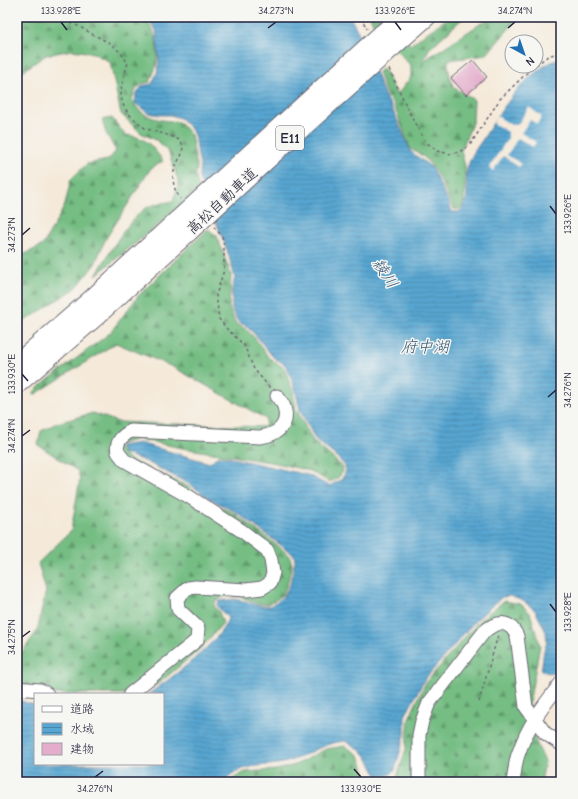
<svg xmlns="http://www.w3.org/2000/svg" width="578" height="799" font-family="'Comic Neue','Klee One',sans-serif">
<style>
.forest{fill:url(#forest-firs);stroke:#4c705f}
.water{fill:url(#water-rules);stroke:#3c6486}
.pier{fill:#f5eada}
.building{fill:#e4adcc}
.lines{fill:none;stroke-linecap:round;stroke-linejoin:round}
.minor-casing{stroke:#6c6873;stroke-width:15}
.highway-casing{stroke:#6c6873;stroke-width:21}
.path{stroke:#6c6873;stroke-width:1.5;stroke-dasharray:3 3;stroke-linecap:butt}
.minor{stroke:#fff;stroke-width:13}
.highway{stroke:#fff;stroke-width:19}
.highway-bridge-casing{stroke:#6c6873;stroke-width:21;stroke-linecap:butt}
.highway-bridge{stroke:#fff;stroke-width:19}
.ticks{fill:none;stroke:#22223b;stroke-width:1.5}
.labels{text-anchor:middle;stroke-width:3;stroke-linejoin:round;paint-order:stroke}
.shield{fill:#f6f6f2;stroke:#626272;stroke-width:1}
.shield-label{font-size:14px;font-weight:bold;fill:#22223b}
.street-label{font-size:15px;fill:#22223b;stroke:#f6f6f2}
.water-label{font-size:16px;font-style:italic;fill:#375777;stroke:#f6f6f2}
.neatline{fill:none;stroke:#22223b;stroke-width:1.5}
.ticks-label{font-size:10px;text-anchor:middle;fill:#22223b}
</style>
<defs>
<pattern id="forest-firs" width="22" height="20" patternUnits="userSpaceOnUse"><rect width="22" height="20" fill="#75bd83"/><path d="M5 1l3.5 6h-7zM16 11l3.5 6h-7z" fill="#60996c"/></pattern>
<pattern id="water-rules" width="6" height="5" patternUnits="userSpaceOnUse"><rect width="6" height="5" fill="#57a6d1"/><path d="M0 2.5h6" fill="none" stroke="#4887ab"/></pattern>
</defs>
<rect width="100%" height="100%" fill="#f6f6f2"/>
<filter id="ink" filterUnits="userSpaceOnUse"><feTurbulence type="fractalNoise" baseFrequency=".025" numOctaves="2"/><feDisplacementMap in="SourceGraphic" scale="8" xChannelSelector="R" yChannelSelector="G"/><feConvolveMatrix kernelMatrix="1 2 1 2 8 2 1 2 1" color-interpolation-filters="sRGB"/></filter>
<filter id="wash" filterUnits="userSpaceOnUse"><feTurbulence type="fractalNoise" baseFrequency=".012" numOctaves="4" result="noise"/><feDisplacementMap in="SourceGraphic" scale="16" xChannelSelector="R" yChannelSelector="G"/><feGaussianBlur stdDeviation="0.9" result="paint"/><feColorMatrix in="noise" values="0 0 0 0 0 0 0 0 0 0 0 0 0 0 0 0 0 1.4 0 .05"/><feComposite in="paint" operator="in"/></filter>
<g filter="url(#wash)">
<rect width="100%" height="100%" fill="#f5eada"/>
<path class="forest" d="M17 17H142C155 24 158 47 157 60 157 67 152 75 150 82 138 84 136 88 132 99 140 119 160 120 179 122L191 135 197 168 195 175 199 189 157 226 96 275C110 253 125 223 146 208 153 204 165 203 173 201L179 183 169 153 158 141 141 133 121 114 110 62 93 53 72 50 46 55 17 75Z
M370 17H388L410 45 449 17H464L429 49 423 61 491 17H519L486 55 448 60V68L453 87 474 100 473 121 461 151 465 166V191L463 206 459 209H454C445 192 439 173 426 159 422 154 415 153 410 148L393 103 387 97 378 72 383 68 397 95 411 77V66L374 25Z
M112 118 125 135C147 137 151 145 163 161L151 168 105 240 95 264 76 288 17 326V258L43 245 55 224 65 205 71 179 87 164 108 160 116 151 106 133 102 120Z
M208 229 217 236 231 275 229 307 236 324 246 329 255 338 269 358 284 368 293 392 296 409 313 441 343 467C342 477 337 479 329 482L310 471 276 463 182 448 138 439 116 445 126 458 189 487 204 500 234 513 283 550 290 557 292 565 287 585 283 594 276 600 268 604H259L239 596H226L216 600 214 606 219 612 223 623 204 645 193 655 159 683 141 694H35V701L26 697 17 696V656L21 654 37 631 46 591 38 563 71 531 80 479 78 471 38 445 41 431 57 423 93 413 118 422 265 427 266 419 173 367 116 343 34 395V392L40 386 110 333 139 295Z
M504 601 521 604 530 613 540 645 526 719 545 762 541 782H394L397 777 406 749 409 718 426 682 480 620Z
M345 746 359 755 366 775 374 782H230L231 780 245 772 276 770 295 765 326 749Z"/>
<path class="water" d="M147 17H350L362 39 385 97 390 104 411 152 431 167 449 203 452 212H459C474 198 462 179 469 163 472 154 478 146 483 139 501 110 527 69 561 58V677L555 674 541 671 544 650 547 642 546 632 535 610 523 601 510 596 502 597 476 620 425 679 405 716V734L395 770 391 774 386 776H378C373 771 372 765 368 759 363 750 354 746 345 741 323 743 312 753 293 760 268 770 244 759 224 782H17V700L35 705V764H163V694H148C167 682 224 639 228 618L217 606 219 601 235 599 261 606H270L278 601 285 594 290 584 295 561 294 555 236 512 208 498 191 485 147 462 123 453 119 446 139 443 210 463 215 458 222 456 308 475 329 486 342 479 346 471 345 466 338 458 315 439 300 410 296 393 288 369 284 364 273 357 258 338 247 326 238 322 232 309V290L235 277 227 250 199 178 200 165 194 135 191 129 180 118 171 115H160L148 113 135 103 136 95 142 86 152 84 157 73 159 61 156 30Z"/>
<path class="pier" d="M529 107 542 117 537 124 530 120 521 133 536 142 533 147 518 138 507 155 521 164 519 167 503 156 493 171 489 168 508 138V132L493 123 497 116 511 125 518 124Z"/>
<g id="blocks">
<path class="building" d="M473 60 487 77 466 95 451 78Z"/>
</g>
</g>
<g filter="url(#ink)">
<use href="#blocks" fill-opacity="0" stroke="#6c6873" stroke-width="1"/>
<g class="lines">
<defs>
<path id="minor" d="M17 688 40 690 47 694
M130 694 197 640 198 628 178 609 177 598 188 588 196 587 246 590 262 588 270 583 273 573 271 560 267 550 242 531 188 496 124 460C123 458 119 454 118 452 115 442 123 435 131 431L260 437C276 435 290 426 284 407 283 403 279 399 277 396
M419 782V735L422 721 429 703 484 632C496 621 509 619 517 636L526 707 545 733 561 744
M513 782C515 772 515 761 519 752 528 725 544 705 561 683"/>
<path id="highway" d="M381 35 403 17
M392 47 426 17
M17 364 90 301 178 220
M17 384 96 316 189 231"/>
</defs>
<use href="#minor" class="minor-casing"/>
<use href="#highway" class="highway-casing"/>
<path class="path" d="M60 17 63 20 78 26 96 36 110 43 120 52 128 63C122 83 114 101 133 118 137 121 141 125 145 128 157 133 169 134 181 141 186 155 179 156 175 168 171 179 174 190 180 199
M361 17 367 29
M536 65 548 56 561 52
M389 69 413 120 426 142 437 151 450 154 459 152 470 145 500 99 534 66
M214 227 222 236 224 245V270L216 295 219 319 227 329 244 345 254 369 270 388
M479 702 498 635"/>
<use href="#minor" class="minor"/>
<use href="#highway" class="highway"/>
<defs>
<path id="highway-bridge" d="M178 220 381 35
M189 231 287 141 392 47"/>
</defs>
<use href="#highway-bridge" class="highway-bridge-casing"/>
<use href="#highway-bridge" class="highway-bridge"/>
</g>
</g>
<path class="ticks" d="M61 22 67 30M395 22 401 30M268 28 276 22M508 28 515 22M550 206 556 214M22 235 30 228M22 374 28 381M548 397 556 390M22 436 30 430M550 604 556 612M22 637 30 631M354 769 361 777M95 777 103 771"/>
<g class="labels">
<rect class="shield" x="276" y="126" width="28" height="24" rx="3"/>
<g class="shield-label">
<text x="290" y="143">E11</text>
</g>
<g class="street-label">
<text transform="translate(222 201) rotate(-43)" y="5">高松自動車道</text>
</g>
<g class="water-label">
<text transform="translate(386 273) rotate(57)" y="6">綾川</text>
<text x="425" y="352">府中湖</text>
</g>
</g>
<rect width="578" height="799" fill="none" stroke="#f6f6f2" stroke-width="44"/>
<rect x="34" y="693" width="130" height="72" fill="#f6f6f2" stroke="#a1a1a9"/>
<rect x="42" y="706" width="20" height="6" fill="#ffffff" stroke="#a1a1a9"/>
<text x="70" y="713" font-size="12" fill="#22223b">道路</text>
<rect x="42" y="723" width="20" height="12" fill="url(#water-rules)" stroke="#a1a1a9"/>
<text x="70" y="733" font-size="12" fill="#22223b">水域</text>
<rect x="42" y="743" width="20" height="12" fill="#e4adcc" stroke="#a1a1a9"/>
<text x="70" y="753" font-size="12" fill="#22223b">建物</text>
<g transform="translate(524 54) rotate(140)"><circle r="19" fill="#f6f6f2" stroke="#a1a1a9"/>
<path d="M0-3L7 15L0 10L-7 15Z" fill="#1f6fb2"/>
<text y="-6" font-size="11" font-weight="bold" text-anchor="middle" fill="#22223b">N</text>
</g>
<rect x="22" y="22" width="534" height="755" class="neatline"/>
<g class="ticks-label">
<text x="61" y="14">133.928°E</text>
<text x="276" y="14">34.273°N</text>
<text x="395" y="14">133.926°E</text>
<text x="515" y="14">34.274°N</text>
<text transform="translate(567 214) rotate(-90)" y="4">133.926°E</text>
<text transform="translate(11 235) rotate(-90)" y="4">34.273°N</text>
<text transform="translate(11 374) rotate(-90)" y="4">133.930°E</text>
<text transform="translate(567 390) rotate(-90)" y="4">34.276°N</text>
<text transform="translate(11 436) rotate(-90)" y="4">34.274°N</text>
<text transform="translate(567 612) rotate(-90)" y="4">133.928°E</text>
<text transform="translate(11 637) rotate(-90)" y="4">34.275°N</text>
<text x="95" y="792">34.276°N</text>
<text x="361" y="792">133.930°E</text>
</g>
</svg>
